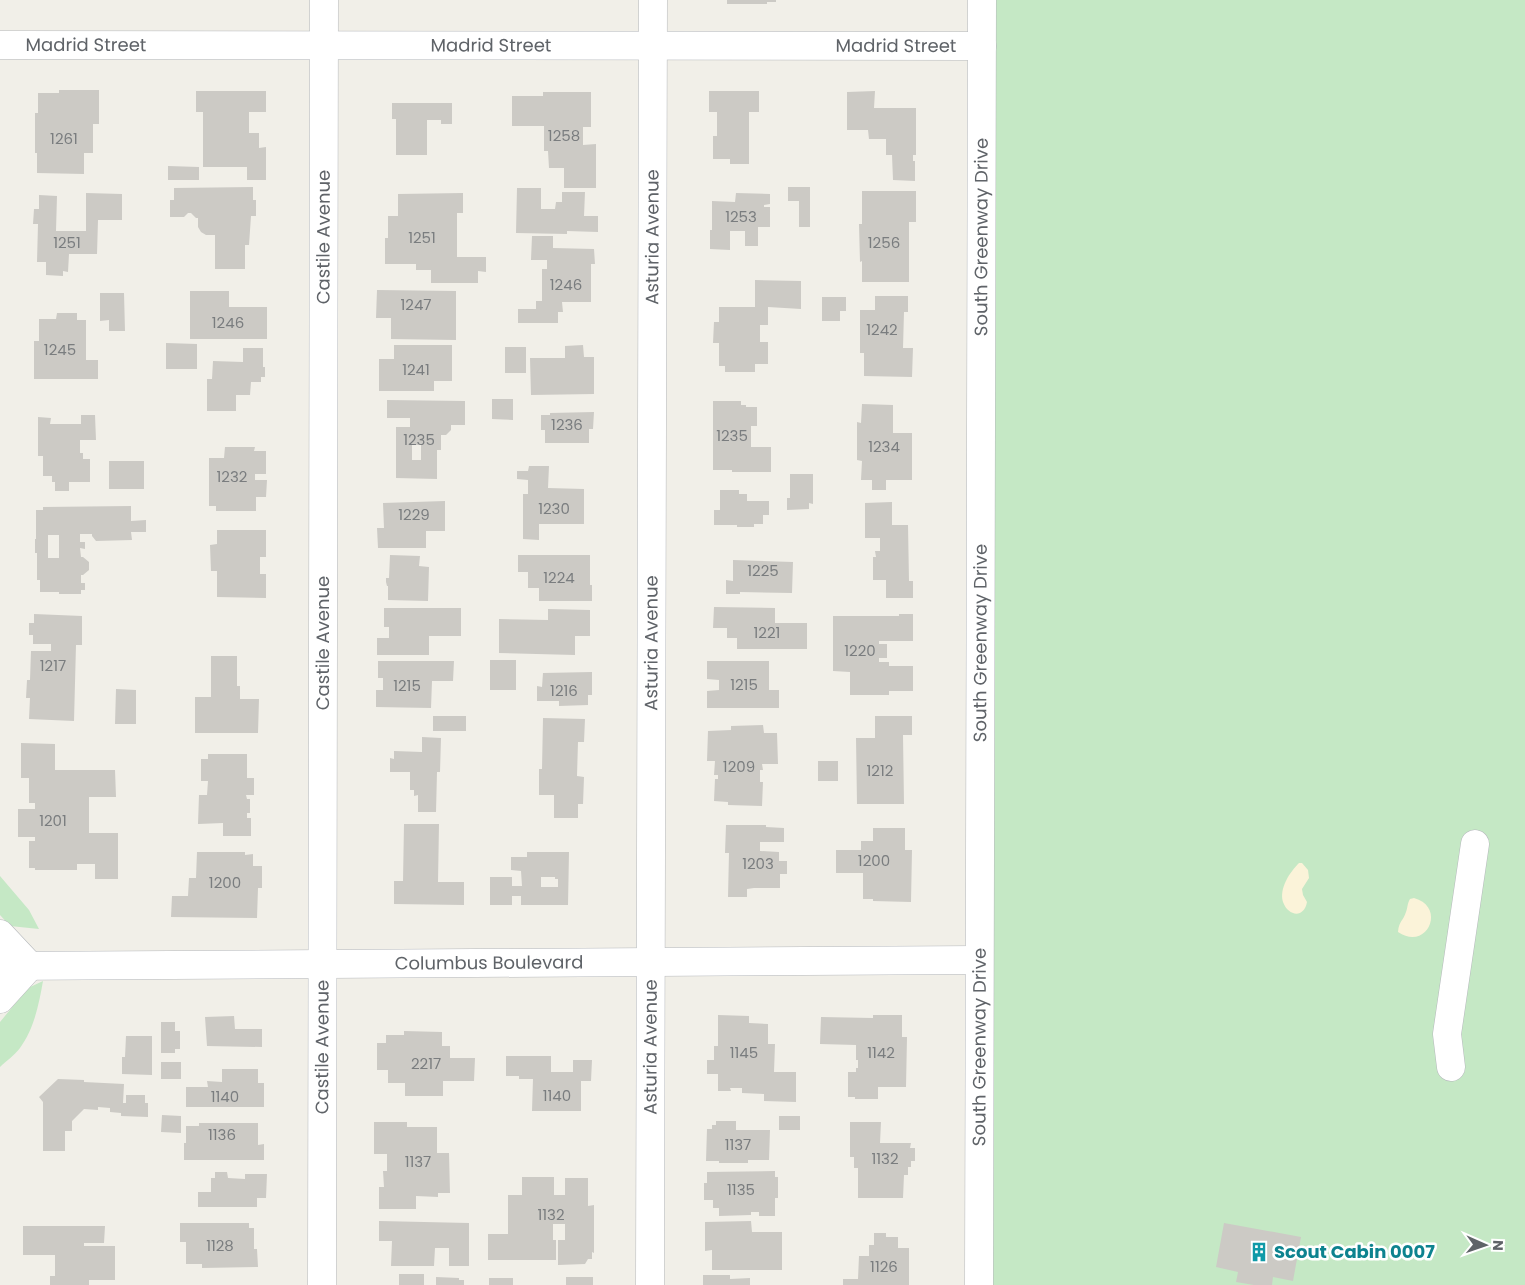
<svg xmlns="http://www.w3.org/2000/svg" width="1525" height="1285" font-family="Poppins,sans-serif">
<style>
.green{fill:#c5e8c5}
.sand{fill:#fbf3d9}
.building{fill:#cccac5;fill-rule:evenodd}
.lines{fill:none;stroke-linecap:round;stroke-linejoin:round}
.minor-casing{stroke:#b5b8bc;stroke-width:29}
.minor{stroke:#fff;stroke-width:28}
.labels{text-anchor:middle;stroke-width:5;stroke-linejoin:round;paint-order:stroke}
.number-label{font-size:15px;fill:#7a7d7f}
.street-label{font-size:18px;fill:#5f6368;stroke:#fff}
.culture-label{font-size:18px;font-weight:bold;fill:#0d838f;stroke:#fff;text-anchor:start}
</style>
<rect width="100%" height="100%" fill="#f1efe8"/>
<path class="green" d="M992 0H1525V1285H988Z
M0 876 29 910 39 929 10 926 0 915Z
M43 981C39 1004 34 1029 20 1048 15 1055 6 1061 0 1067V1022L28 988Z"/>
<path class="sand" d="M1299 863H1302L1308 870 1309 878 1302 889 1303 895 1307 902C1304 919 1288 916 1283 902 1279 888 1290 872 1299 863Z
M1414 898C1447 907 1427 952 1398 932 1399 921 1403 921 1406 912 1408 907 1407 904 1410 899Z"/>
<path class="building" d="M727 0H776V2H767V4H727Z
M59 90H99V124H93V153H84V174L37 173V153H35V113H38V93H59Z
M196 91H266V112H249V133H259V148L266 147V180H247V167H203V112H196Z
M709 91H759V112H749V164H730V159H713V136H717V112H709Z
M875 91 874 108H916V155H913V161H915V181L893 180 892 155H886V139H869L868 130H847V92Z
M543 92H591V127H583V145L596 144V188H564V168H549L548 151H544V126H512V96H543Z
M392 103H452V124H441V120H427V155H396V119H392Z
M168 166 199 167V180H168Z
M253 187V200H256V216H251L249 245H245V269H215V235H206L201 232 198 227V218H196L191 213H188L184 217H170V200H174V188Z
M788 187H810V227H799V201H788Z
M517 188H541V209H555L556 202H562V192H585L584 216H598V232L567 231V234L516 233Z
M862 191H916V222H909V282H862V261L860 262 859 224H862Z
M86 193 122 194V220H98L97 254H69L68 272 63 271V276L46 275V262H37L38 224H33L34 209H39V195L57 196 56 231H86Z
M463 193V213H457V257H486V272L478 271V283H431V270H416V264H385V238H388V216H398V194Z
M736 193 770 194V204L764 205V207H770V227H758V246H745V231H730V250L710 249V230H712V201L735 202Z
M532 236H553V248L594 249 595 264H591V302H562L563 312H558V323H518V309H536V301H542V269H547V260H531Z
M755 280 801 281V309L768 307V325H760V342H768V364H755V372H725V366H719V343H713L714 322H719V307H755Z
M377 290 456 291V340L391 339V318H376Z
M190 291H229V307H267V339H190Z
M100 293H124L125 331H109V320L100 321Z
M875 296H908V312H904L903 348H913L912 377 864 376V353H860V310H875Z
M822 297H846V311H840V321H822Z
M57 313H77V320H86V360H98V379H34V341H39V319H56Z
M166 343 197 344V369H166Z
M394 345H452V381H434V391H379V359H394Z
M583 345 584 357H594V394L531 395 530 358H565V346Z
M505 347H526V373H505Z
M243 348H263V367H265V377H261V382H251L250 395H236V411H207V379H212L213 361 243 362Z
M492 399H513V420L492 419Z
M387 400 465 401V425H451V430L446 435H441V450H437V479L396 478V427H410V418H387ZM412 445H421V460H412Z
M713 401H741V405H746V407H757V426H751V447H771V472H732V470H713Z
M862 404 893 405V433H912V480H886V490H872V480H861L862 461 857 460V422L861 423Z
M594 412 593 429H589V443H545V430H541V415H550V413Z
M81 415H95L96 440H80V453H83V459H90V482H69V491H55V482H52V476H43V456H38V417L51 418 50 424H81Z
M225 447H255L254 451H266V474H255V480H267L266 497H256V511H216V506H209V458H224Z
M109 461H144V489H109Z
M529 466H549L548 488 584 489V524H539V540L523 539V494H528V480L517 479V471H528Z
M790 474H813V504L809 503V509L787 510V498H790Z
M720 490H739V494H747V501H769V515H763V524H754V527H737V525H714V510H720Z
M445 501V531H426V548H378L377 528H384L383 503Z
M892 502V525H908L909 581H913V598H886V580H873V557H876L875 551H880V538H865V503Z
M131 506V521L146 520V532H131L132 540 96 541 92 536V534H80V542H85V549L80 548 81 557H83L89 562V570L83 575H81V583H85V590H81V594H59V592H40V580H37V553H35V539H36V510H43V507ZM48 535H59V558H48Z
M217 530H266V557H260V574H266V598L217 597V571H211L210 545 217 544Z
M390 555 420 556 419 566 429 567 428 601 388 600V586H387L386 582V578H389Z
M518 555H590V585H592V601H539V588H528V572H518Z
M733 560 793 562 792 593 740 592V594H726V580L733 581Z
M714 607 775 608V623H807V649H737V638H727V628H713Z
M384 608H461V636H429V655H377V638H389V627H384Z
M548 609 590 610V636H575V655L499 653V619L548 620Z
M34 614 82 616V645H76L74 721 29 719 30 698H26L27 680H30L31 651H51V644H33V635H29V623H34Z
M899 614H913V641H879V644H887V658H879V662H889V666H913V691H889V695H850V672L833 671V616H899Z
M211 656H237V686H240V699H259L258 733H195V697H211Z
M490 660H516V690H490Z
M378 661H454L453 681H432L431 708 376 707V690H383V678H378Z
M707 661H769V690H779V708H707V691L719 690V680L707 679Z
M592 672V695H588V705L559 706V701H537V686L542 687 543 673Z
M116 689 136 690V724H115Z
M433 716H466V731H433Z
M875 716H912V735H903L904 804H857L856 738H875Z
M543 718 585 719 584 742H578L577 776 584 777 583 804H578V818H554V795H539V769H542Z
M763 725 764 733H777L778 764H762L763 770H760V782H763L762 806 728 805V802L714 801 715 779H718V775H714L715 761H707L708 731 731 730V726Z
M422 737 441 738 440 772H437L436 812H418V795L414 796V790H410V772H390V758L394 759V751L422 752Z
M21 743 55 744V770H115L116 797H89V833H118V879H95V864H77V870H35V868H29V841H35V837H18V809H35V803H29V778H21Z
M208 754H247V778H254V795H246L247 799H250V813H247V818H251V836H223V823L198 824 199 795H207L208 781H201V759H208Z
M818 761H838V781H818Z
M404 824H439L438 882H464V905L394 904V881H403Z
M726 825H766V827L784 828V842H760V851L779 852V861H787V874H780V888H754L747 889V897H728L729 853H725Z
M873 828H905V850H912L911 902 873 901V899H863V873H836V850H861V841H873Z
M197 852H245V855L253 854V866H262V888H258L257 918 171 917 172 896H188L189 878H196Z
M527 852H569L568 905H521V896H512V905H490V877H512V886H522L521 871 511 870V857H527ZM541 877H555V879H558V887H541Z
M718 1015 749 1016V1023L768 1024V1044H775L774 1072H796V1102L764 1101V1094L742 1093V1088H730L731 1091H718V1074H707V1060H714V1046H718Z
M873 1015H902V1037H907L906 1087H878V1099H855V1097H848V1072H856V1068H858V1060H856V1045L820 1044 821 1017 873 1018Z
M234 1016 235 1029H262V1047L207 1046 205 1017Z
M161 1022H175V1031H180V1049H175V1053H161Z
M404 1031 442 1032V1046H450V1058H475L474 1081H443V1096H405V1083H388V1070H377V1043H386V1035H404Z
M126 1036H152V1075L122 1074V1057H125Z
M506 1056H551V1072H573V1060H592L591 1081H581V1111H532L533 1079H519V1076H506Z
M161 1062H181V1079H161Z
M222 1069H258V1083H264V1107H186V1087H208L207 1081 222 1082Z
M58 1079 84 1080V1082L124 1084 123 1103H126V1095H145V1103H148V1117L121 1116V1113L110 1112V1108L98 1107V1110L84 1109 72 1121V1131H65V1151H43V1102L39 1097Z
M162 1115 181 1116V1133L161 1132Z
M779 1116H800V1130H779Z
M716 1121H736V1130H770L769 1160H748V1163H719V1161H706L707 1129H712V1125H716Z
M374 1122H407V1127H437V1153H449L450 1193H438V1197L416 1196V1209H379V1187H384L383 1171H387V1154H374Z
M850 1122H881L880 1143H911L910 1148H915V1161H911V1167H908V1175H904L903 1198H858V1168H854V1157H850Z
M199 1123H258V1145L264 1144V1160H184V1143H186V1126H199Z
M775 1171V1177H778V1198H775V1216H759V1212H751V1215L719 1216V1208H713V1200H704V1183H707V1172Z
M215 1172H227L228 1178 245 1179V1174H267L266 1198H257V1207H198V1192H211V1178H215Z
M522 1177H554V1195H565V1178H588V1206L594 1205V1253L592 1252V1259H588L585 1264 558 1265V1240H565V1224H553V1240H556V1260H488V1234H508V1195H522Z
M379 1221 469 1223V1266H449V1248H435L434 1266H391L392 1241H379Z
M751 1221 752 1232H782V1270H712V1250L705 1251V1222Z
M180 1223H249V1228H254V1249H257L258 1267 202 1268V1264H186V1242H180Z
M1224 1223 1301 1237 1293 1281 1273 1277 1272 1285H1254L1236 1282 1238 1272 1216 1267Z
M23 1226H105L104 1243H84V1246H115V1280H89V1285H50V1276H55V1255H23Z
M874 1233H886V1237H898V1248H909V1285H843V1279H858L859 1256H869V1245H874Z
M399 1274H424V1285H399Z
M703 1275H730V1279L750 1278V1285H703Z
M436 1277 459 1278V1280H464V1285H436Z
M566 1277H593V1285H566Z
M489 1278H513V1285H489Z"/>
<g class="lines">
<defs>
<g id="minor">
<path id="s1" d="M0 45 982 46"/>
<path d="M0 934 30 966 0 999"/>
<path id="s2" d="M0 966 979 960"/>
<path d="M1451 1067 1447 1034 1475 844"/>
<path id="s3" d="M322 1285 324 0"/>
<path id="s4" d="M650 1285 653 0"/>
<path id="s5" d="M979 1285 982 0"/>
</g>
</defs>
<use href="#minor" class="minor-casing"/>
<use href="#minor" class="minor"/>
</g>
<defs>
<symbol id="building-bare" viewBox="-9 -9 18 18"><path d="M-4-6H4V6H1V3H-1V6H-4ZM-2.5-4.3h1.7v1.8h-1.7ZM.8-4.3h1.7v1.8H.8ZM-2.5-1h1.7V.8h-1.7ZM.8-1h1.7V.8H.8Z" fill="#0f9aa8" stroke="#fff" stroke-width="2.5" paint-order="stroke"/></symbol>
</defs>
<g fill-rule="evenodd">
<use href="#building-bare" x="1245" y="1238" width="28" height="28"/>
</g>
<g class="labels">
<g class="number-label">
<text x="564" y="141">1258</text>
<text x="64" y="144">1261</text>
<text x="741" y="222">1253</text>
<text x="422" y="243">1251</text>
<text x="67" y="248">1251</text>
<text x="884" y="248">1256</text>
<text x="566" y="290">1246</text>
<text x="416" y="310">1247</text>
<text x="228" y="328">1246</text>
<text x="882" y="335">1242</text>
<text x="60" y="355">1245</text>
<text x="416" y="375">1241</text>
<text x="567" y="430">1236</text>
<text x="732" y="441">1235</text>
<text x="419" y="445">1235</text>
<text x="884" y="452">1234</text>
<text x="232" y="482">1232</text>
<text x="554" y="514">1230</text>
<text x="414" y="520">1229</text>
<text x="763" y="576">1225</text>
<text x="559" y="583">1224</text>
<text x="767" y="638">1221</text>
<text x="860" y="656">1220</text>
<text x="53" y="671">1217</text>
<text x="744" y="690">1215</text>
<text x="407" y="691">1215</text>
<text x="564" y="696">1216</text>
<text x="739" y="772">1209</text>
<text x="880" y="776">1212</text>
<text x="53" y="826">1201</text>
<text x="874" y="866">1200</text>
<text x="758" y="869">1203</text>
<text x="225" y="888">1200</text>
<text x="744" y="1058">1145</text>
<text x="881" y="1058">1142</text>
<text x="426" y="1069">2217</text>
<text x="557" y="1101">1140</text>
<text x="225" y="1102">1140</text>
<text x="222" y="1140">1136</text>
<text x="738" y="1150">1137</text>
<text x="885" y="1164">1132</text>
<text x="418" y="1167">1137</text>
<text x="741" y="1195">1135</text>
<text x="551" y="1220">1132</text>
<text x="220" y="1251">1128</text>
<text x="884" y="1272">1126</text>
</g>
<g class="street-label">
<text dy="6" stroke="none"><textPath href="#s1" startOffset="86">Madrid Street</textPath></text>
<text dy="6" stroke="none"><textPath href="#s1" startOffset="491">Madrid Street</textPath></text>
<text dy="6" stroke="none"><textPath href="#s1" startOffset="896">Madrid Street</textPath></text>
<text dy="6" stroke="none"><textPath href="#s3" startOffset="1048">Castile Avenue</textPath></text>
<text dy="6" stroke="none"><textPath href="#s4" startOffset="1048">Asturia Avenue</textPath></text>
<text dy="6" stroke="none"><textPath href="#s5" startOffset="1048">South Greenway Drive</textPath></text>
<text dy="6" stroke="none"><textPath href="#s5" startOffset="642">South Greenway Drive</textPath></text>
<text dy="6" stroke="none"><textPath href="#s3" startOffset="642">Castile Avenue</textPath></text>
<text dy="6" stroke="none"><textPath href="#s4" startOffset="642">Asturia Avenue</textPath></text>
<text dy="6" stroke="none"><textPath href="#s2" startOffset="489">Columbus Boulevard</textPath></text>
<text dy="6" stroke="none"><textPath href="#s3" startOffset="238">Castile Avenue</textPath></text>
<text dy="6" stroke="none"><textPath href="#s4" startOffset="238">Asturia Avenue</textPath></text>
<text dy="6" stroke="none"><textPath href="#s5" startOffset="238">South Greenway Drive</textPath></text>
</g>
<g class="culture-label">
<text x="1274" y="1258">Scout Cabin 0007</text>
</g>
</g>
<g transform="translate(1485 1245) rotate(92)" stroke="#ffffff" stroke-width="4" paint-order="stroke">
<path d="M0-4L9 19L0 12L-9 19Z" fill="#5f6368"/>
<text y="-8" font-size="14" font-weight="bold" text-anchor="middle" fill="#5f6368">N</text>
</g>
</svg>
